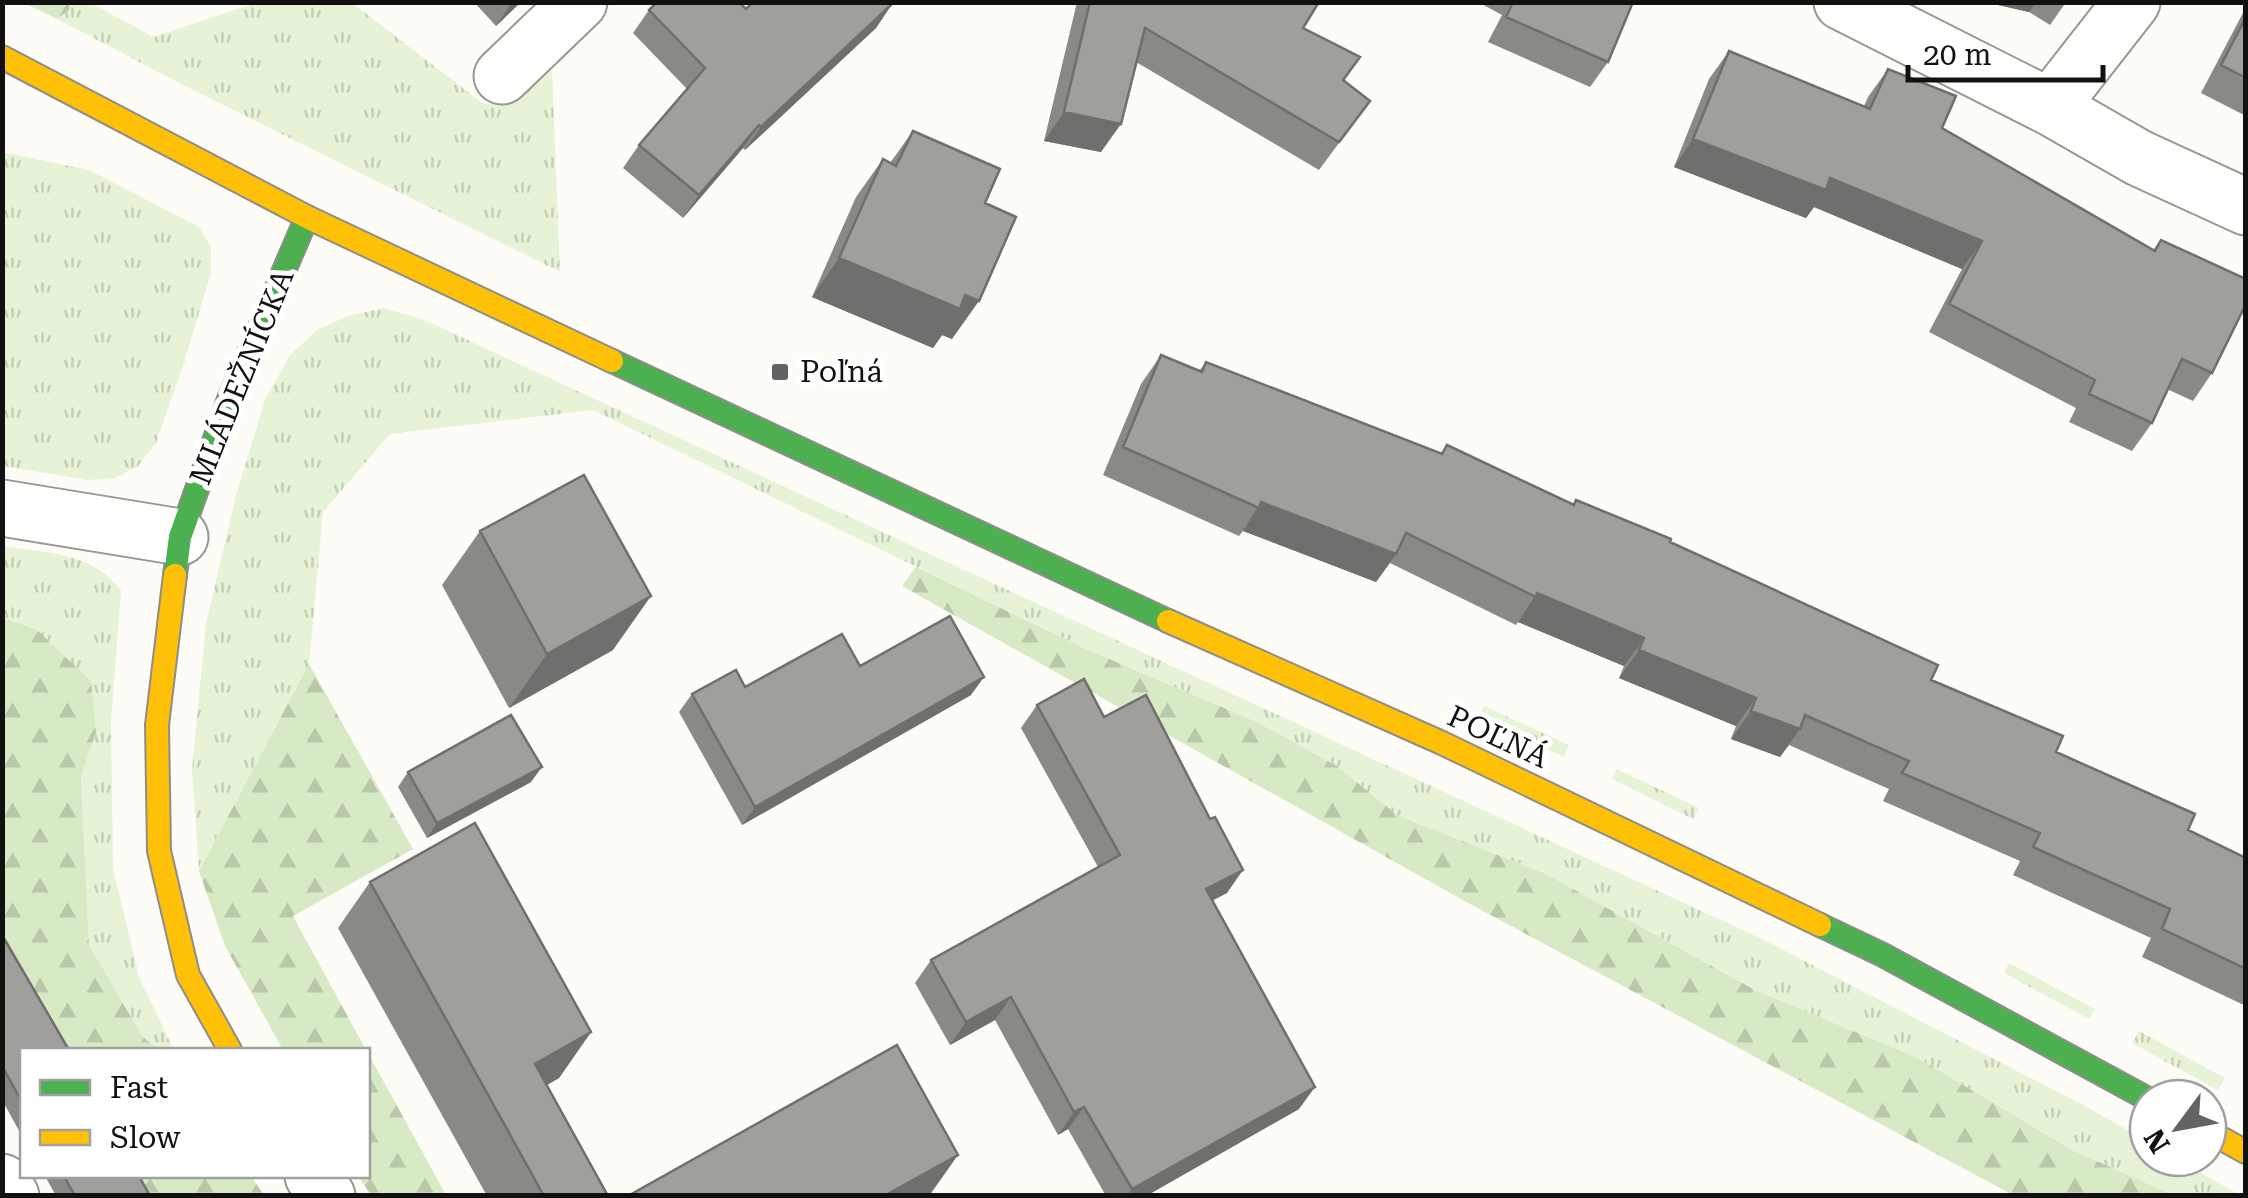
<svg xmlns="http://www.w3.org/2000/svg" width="2248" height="1198" font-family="'Roboto Serif',serif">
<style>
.grass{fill:url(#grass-tufts)}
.forest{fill:url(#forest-firs)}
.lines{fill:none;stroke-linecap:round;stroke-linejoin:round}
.street-casing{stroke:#979795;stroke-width:59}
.fast-casing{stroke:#8e8d8b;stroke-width:26}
.slow-casing{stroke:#8e8d8b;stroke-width:26}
.street{stroke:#fffffe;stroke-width:55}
.fast{stroke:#4caf50;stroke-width:22}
.slow{stroke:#ffc107;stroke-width:22}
.wall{fill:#8a8986}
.shaded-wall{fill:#716f6d}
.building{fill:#a19f9c;stroke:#716f6d;stroke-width:2.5}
.poi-dot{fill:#646362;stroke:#fff;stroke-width:4}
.labels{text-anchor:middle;stroke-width:10;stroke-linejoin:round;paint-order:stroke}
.poi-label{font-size:30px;fill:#111;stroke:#fff;text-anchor:start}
.street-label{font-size:30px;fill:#111;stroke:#fff}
</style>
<defs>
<pattern id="grass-tufts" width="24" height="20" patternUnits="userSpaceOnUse" patternTransform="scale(2.5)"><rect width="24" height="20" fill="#e7f3d7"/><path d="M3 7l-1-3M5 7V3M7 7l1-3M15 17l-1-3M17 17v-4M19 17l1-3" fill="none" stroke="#c5cfb8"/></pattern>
<pattern id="forest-firs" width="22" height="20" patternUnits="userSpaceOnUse" patternTransform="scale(2.5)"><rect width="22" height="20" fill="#d8eac5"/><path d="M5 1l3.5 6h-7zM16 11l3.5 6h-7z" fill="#b8c8a8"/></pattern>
</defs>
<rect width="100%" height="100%" fill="#fdfcf7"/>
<path class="grass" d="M70 3H90L154 37 255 3H352L484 104 515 99 552 70 560 272 185 86 57 19 69 10Z
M2 152 89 170 199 227 211 247V273L182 369 156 443 138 466 116 478 88 480 3 466Z
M383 308 422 319 1762 939 2085 1106 2148 1142V1158H2175L2240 1195H2173L2072 1150 1918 1058 1755 990 1546 874 1397 815 1337 766 1257 722 1086 649 593 410 390 434 323 512 309 664 199 871 192 770 206 624 236 495 265 400 290 355 317 330 348 316Z
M2 546C47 553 91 552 121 590L111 722 113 868 139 977 174 1050H159L142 1036 89 946 81 776 96 733 37 630 3 617Z
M1484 706 1569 745 1564 757 1479 718Z
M1617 769 1699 808 1693 819 1612 779Z
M2009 963 2095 1009 2089 1019 2004 973Z
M2139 1031 2225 1078 2218 1090 2132 1043Z"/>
<path class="forest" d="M24 3H70L69 10 57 19Z
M916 567 1086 649 1257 722 1337 766 1397 815 1546 874 1755 990 1918 1058 2072 1150 2173 1195H2013L1470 904 902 586Z
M2 617 37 630 91 681 96 733 81 776 89 945 142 1036 159 1050H67L3 940Z
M309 664 413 849 293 916 366 1050H283L225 946 199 871Z
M368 1053 446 1195H371L358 1176H368Z
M139 1176H251L264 1195H151Z"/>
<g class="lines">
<defs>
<path id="street" d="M1842 2 2050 107 2139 158 2246 207
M502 76 579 2
M2050 107 2132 2
M2 508 180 537
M313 1176 327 1196
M2 1182 11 1196"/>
<path id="fast" d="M612 361 1168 621
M175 575 180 537 229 399 307 217
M1820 925 1883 955 2148 1099"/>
<path id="slow" d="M2 57 307 217 612 361
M175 575 157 725 159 851 188 975 230 1050
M1168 621 1442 743 1820 925
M2208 1131 2246 1152"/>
</defs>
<use href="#street" class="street-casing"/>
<use href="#fast" class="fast-casing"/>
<use href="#slow" class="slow-casing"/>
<use href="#street" class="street"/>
<use href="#fast" class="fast"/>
<use href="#slow" class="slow"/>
</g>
<path class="wall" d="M474 2H521L496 26Z
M1077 2H1319L1303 28 1360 57 1344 81 1370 101 1319 170 1136 62 1101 152 1044 141Z
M1478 2H1633L1608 62 1590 87 1488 42 1502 15Z
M1985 2H2066L2050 25 2029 12Z
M892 4 876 28 745 150 743 148 683 218 623 168 639 145 687 89 633 33 649 10 746 9Z
M2246 7V116L2201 93Z
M1729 51 1864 106 1868 97 1888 69 1942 128 2153 250 2161 240 2212 373 2193 401 2167 389 2152 423 2132 451 2069 422 2076 408 1929 332 1962 269 1814 207 1806 218 1674 167 1709 79Z
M913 131 985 203 952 339 942 335 933 348 812 297 856 197 883 159 890 163Z
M1161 355 1199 371 1206 362 1441 453 1447 445 1573 504 1576 500 1670 542 1931 680 2188 830 2246 858V1006L2142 957 2151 938 2013 875 2020 861 1883 801 1889 789 1789 745 1780 757 1731 739 1736 726 1619 678 1624 666 1518 622 1516 625 1390 563 1376 582 1243 531 1239 536 1103 475 1141 384Z
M480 531 613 650 509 708 442 585Z
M860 666 971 695 742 825 679 712 692 694 745 687Z
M1037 705 1104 717 1227 893 1213 900 1299 1109 1146 1196H1106L1068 1129 1058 1135 995 1020 950 1045 915 983 931 960 1098 867 1021 728Z
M408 772 531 782 427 838 398 787Z
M370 882 591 1032 559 1078 547 1085 608 1196H487L338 928Z
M2 935 22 1050V1136L2 1100Z
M45 1176H139L150 1196H56Z"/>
<path class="shaded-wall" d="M512 2H521L496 26Z
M1985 2H2036L2029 12Z
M892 4 876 28 745 150 761 127Z
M1064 112 1121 124 1101 152 1044 141Z
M759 125 743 148 683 218 699 195Z
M1693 139 1830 178 1982 241 1962 269 1814 207 1806 218 1674 167Z
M839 258 965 295 979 301 952 339 942 335 933 348 812 297Z
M1261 502 1396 554 1376 582 1243 531Z
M1537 593 1644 638 1624 666 1518 622Z
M651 596 613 650 509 708 547 654Z
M1639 650 1756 698 1736 726 1619 678Z
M984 677 971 695 742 825 755 807Z
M1751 711 1800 729 1780 757 1731 739Z
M542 767 531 782 427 838 437 823Z
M1243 870 1227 893 1190 912 1206 889Z
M1011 997 995 1020 950 1045 966 1022Z
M591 1032 559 1078 503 1110 535 1064Z
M1315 1087 1299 1109 1146 1196H1127L1132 1189Z
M1084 1107 1068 1129 1058 1135 1074 1112Z
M958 1155 929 1196H884Z"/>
<path class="building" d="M657 2H739L746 9 753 2H890L892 4 761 127 759 125 699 195 639 145 705 68 649 10Z
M1090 2H1319L1303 28 1360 57 1343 80 1370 101 1339 142 1145 28 1121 124 1064 112Z
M1513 2H1633L1608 62 1506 17Z
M2246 17V78L2221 65Z
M1729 51 1870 109 1888 69 1956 96 1942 128 2155 251 2161 240 2246 279V304L2212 373 2182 359 2152 423 2089 394 2095 380 1949 304 1982 241 1830 178 1826 190 1693 139Z
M913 131 1000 169 985 203 1016 217 979 301 965 295 960 309 839 258 883 159 896 166Z
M1161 355 1202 372 1206 362 1442 454 1447 445 1574 505 1576 500 1671 539 1670 542 1938 665 1931 680 2063 736 2056 752 2195 814 2188 830 2246 858V969L2162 929 2170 909 2033 847 2040 833 1902 773 1909 761 1805 715 1800 729 1751 711 1756 698 1639 650 1644 638 1537 593 1536 597 1406 533 1396 554 1261 502 1259 508 1123 447Z
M584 475 651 596 547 654 480 531Z
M950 616 984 677 755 807 692 694 736 670 745 687 842 634 860 666Z
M1084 679 1104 717 1146 695 1210 819 1215 817 1243 870 1206 889 1315 1087 1132 1189 1084 1107 1074 1112 1011 997 966 1022 931 960 1120 855 1037 705Z
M511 715 542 767 437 823 408 772Z
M475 823 591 1032 535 1064 608 1196H544L370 882Z
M2 935 69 1050H22V1102L2 1066Z
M897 1045 958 1155 884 1196H628Z
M64 1176H139L150 1196H75Z"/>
<rect class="poi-dot" x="770" y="362" width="20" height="20" rx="5"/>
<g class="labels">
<g class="poi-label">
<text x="800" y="382">Poľná</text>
</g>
<g class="street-label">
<text transform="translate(242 377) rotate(-68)" y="10">MLÁDEŽNÍCKA</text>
<text transform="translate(1498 737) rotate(25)" y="10">POĽNÁ</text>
</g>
</g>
<rect width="2248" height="1198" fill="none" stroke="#111111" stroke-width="10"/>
<rect x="20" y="1048" width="350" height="130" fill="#ffffff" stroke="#a0a0a0" stroke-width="2.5"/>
<rect x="40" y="1080" width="50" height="15" fill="#4caf50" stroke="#a0a0a0" stroke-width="2.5"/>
<text x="110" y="1098" font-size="30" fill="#111111">Fast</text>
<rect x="40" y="1130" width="50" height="15" fill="#ffc107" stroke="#a0a0a0" stroke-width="2.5"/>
<text x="110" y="1148" font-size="30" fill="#111111">Slow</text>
<g transform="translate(2178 1128) rotate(238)"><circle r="48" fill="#ffffff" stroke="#a0a0a0" stroke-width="2.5"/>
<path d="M0-8L18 38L0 25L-18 38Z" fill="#646362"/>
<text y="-15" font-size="28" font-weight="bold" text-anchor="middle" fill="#111111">N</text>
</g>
<path d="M1908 65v15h195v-15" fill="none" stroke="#111111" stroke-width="5"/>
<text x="1923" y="65" font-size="30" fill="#111111" stroke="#ffffff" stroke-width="8" paint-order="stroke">20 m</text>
</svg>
